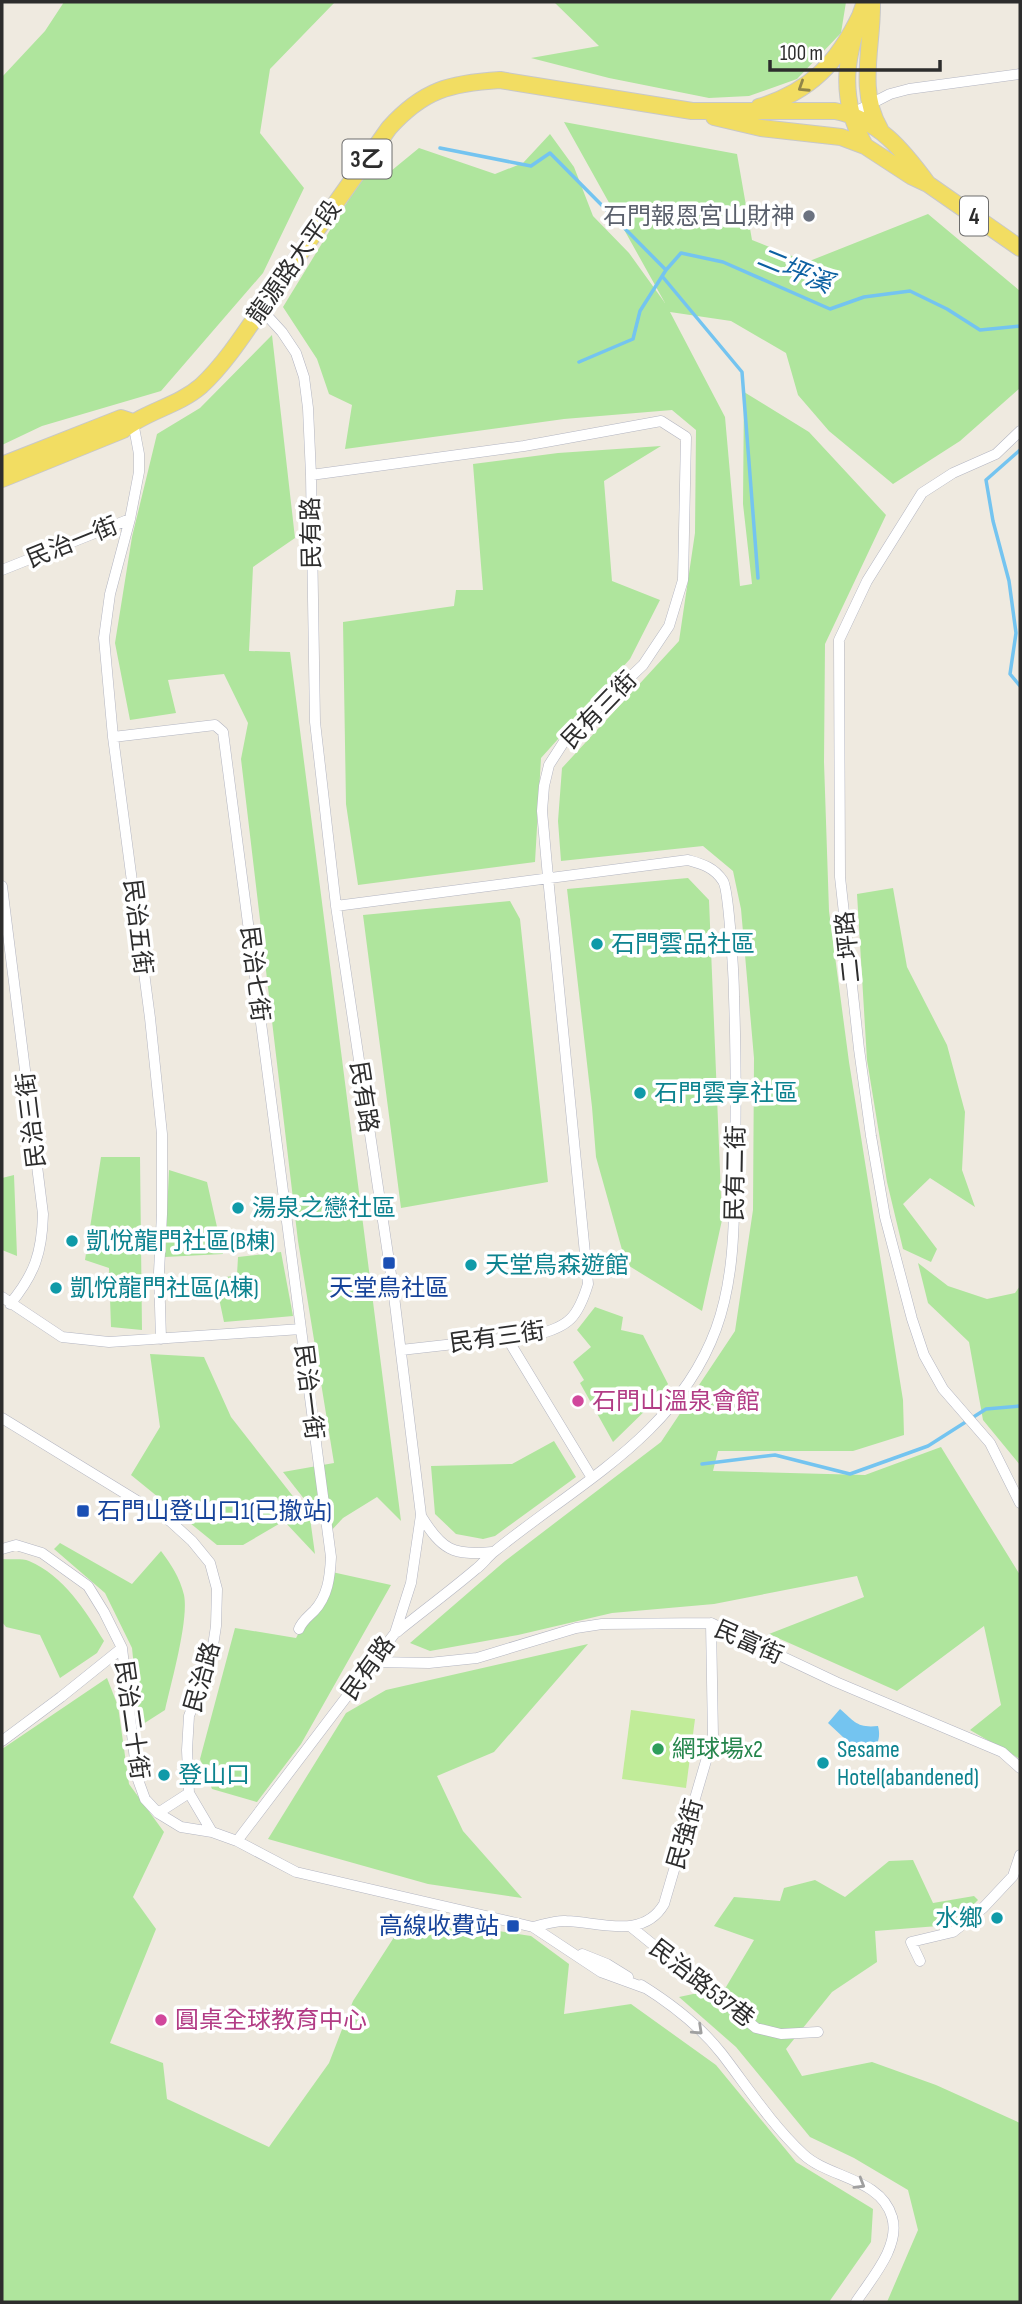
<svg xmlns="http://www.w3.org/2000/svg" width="1022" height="2304" font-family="'Sofia Sans Condensed','Noto Sans TC',sans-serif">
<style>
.green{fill:#afe59d}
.pitch{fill:#c1ec99}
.water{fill:#74c4f0}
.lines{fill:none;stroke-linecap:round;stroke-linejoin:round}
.stream{stroke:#74c4f0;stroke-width:3.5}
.street-casing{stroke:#b3b5c1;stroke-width:11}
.primary-casing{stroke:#c8c8c8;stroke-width:18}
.street{stroke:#fff;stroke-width:10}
.primary{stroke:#f2dd62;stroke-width:16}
.oneway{stroke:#908548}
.oneway2{stroke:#a0a0a0}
.worship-dot{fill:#6b7280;stroke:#fff;stroke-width:2.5}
.culture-dot{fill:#0f9aa8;stroke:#fff;stroke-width:2.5}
.transit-dot{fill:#1a4fb4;stroke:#fff;stroke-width:2.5}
.hotel-dot{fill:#d1479c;stroke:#fff;stroke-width:2.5}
.leisure-dot{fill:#2e9e5b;stroke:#fff;stroke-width:2.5}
.labels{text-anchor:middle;stroke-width:7;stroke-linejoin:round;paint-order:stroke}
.shield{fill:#fff;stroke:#6c6c6c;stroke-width:2}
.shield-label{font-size:23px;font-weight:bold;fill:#2d2d2d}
.worship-label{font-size:24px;fill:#5b616d;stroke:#fff;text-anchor:end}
.street-label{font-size:24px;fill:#2d2d2d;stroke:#fff}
.culture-label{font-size:24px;fill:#0d838f;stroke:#fff;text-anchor:start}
.transit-label{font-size:24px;fill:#164399;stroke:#fff}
.hotel-label{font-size:24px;fill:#b23c85;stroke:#fff;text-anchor:start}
.leisure-label{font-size:24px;fill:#27864d;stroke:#fff;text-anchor:start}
.water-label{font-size:26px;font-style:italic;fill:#0d61a2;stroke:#fff}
</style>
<rect width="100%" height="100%" fill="#efeae0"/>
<path class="green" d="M64 2H335L270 69 260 133 304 188 263 273 161 391 42 426 2 445V77L45 31Z
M554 2H846L841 33 797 79 749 96 709 98 609 78 531 58 599 46Z
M564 122 737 154 752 240 807 262 928 214 1020 291V388L960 441 893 484 829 431 798 395 786 353 731 321 670 312 725 417 740 586 752 584 743 504 744 392 809 432 886 515 825 644 824 762 829 911 849 1062 903 1400 904 1435 853 1451H718L713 1471 865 1475 941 1447 1020 1575V1759L970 1730 1001 1705 984 1626 897 1691 769 1634 864 1597 857 1576 714 1604 612 1613 518 1635 430 1651 410 1643 505 1561 661 1442 735 1331 753 1210 754 1058 741 909 733 871 703 846 561 861 558 821 562 768 679 641 695 533 696 430 672 410 564 419 345 449 352 405 329 394 317 359 283 307 365 173 391 171 419 148 495 174 523 163 550 134 574 167 593 216 629 253 665 303Z
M272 335 295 538 253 567 249 651 290 652 401 1521 377 1497 343 1518 330 1532 283 1472 334 1463 298 1241 241 759 248 723 224 674 168 680 176 713 130 720 115 643 132 537 157 434 200 408Z
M661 446 604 481 612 581 660 600 630 659 541 758 535 862 358 885 346 804 343 622 454 606 456 590H483L473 464 558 453Z
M688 878 709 900 722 1220 702 1311 626 1264 596 1157 592 1107 567 889Z
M893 888 907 967 947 1045 965 1112 962 1170 975 1207 930 1178 903 1204 937 1249 931 1262 903 1249 887 1182 867 1060 857 894Z
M510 901 520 919 548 1182 401 1208 363 915Z
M101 1157H140L142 1330 111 1327 109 1268 85 1260Z
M169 1170 207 1182 223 1254 165 1257Z
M14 1175 17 1256 2 1250V1178Z
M281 1252 293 1316 224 1322 215 1279 237 1275 238 1257Z
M918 1263 948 1286 987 1299 1015 1293 1020 1286V1465L983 1420 969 1342 928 1303Z
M595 1307 623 1317 621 1330 643 1335 668 1384 655 1401 613 1442 580 1383 584 1380 573 1362 591 1347 577 1330Z
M150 1354 204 1357 231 1417 310 1518 315 1554 284 1521 243 1545H217L131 1475 160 1427Z
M554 1441 576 1477 495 1536 483 1539 456 1534 435 1514 431 1466 512 1464Z
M60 1543 132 1584 161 1551C171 1564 180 1578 184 1595 189 1620 171 1683 165 1710L140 1726 132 1648 105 1593 54 1549Z
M2 1559C10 1560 22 1558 29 1561 64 1576 85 1610 104 1641L97 1653 60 1678 40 1635 6 1627 2 1622Z
M332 1572 391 1585 301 1744 257 1802 212 1789 200 1759 235 1628 296 1638Z
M588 1644 494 1752 437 1776 463 1831 522 1898 428 1884 268 1839 346 1713 386 1690Z
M107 1678 118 1706 129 1784 164 1832 133 1897 156 1929 110 2043 163 2063 167 2099 269 2147 329 2063 353 2001 407 1917 531 1936 569 1964 564 2014 631 2004 716 2065 796 2162 873 2209 871 2242 829 2302H2V1749Z
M913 1860 933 1903 974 1896 978 1900 961 1917 938 1926 875 1931 877 1962 832 1992 786 2049 802 2076 872 2062 936 2085 1020 2123V2302H887L918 2230 908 2190 854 2158 810 2137 736 2047 679 1997 726 1987 754 1940 714 1926 734 1897 780 1901 784 1888 815 1880 845 1897 889 1861Z"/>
<path class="pitch" d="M631 1710 695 1719 686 1788 622 1779Z"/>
<path class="water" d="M840 1709C855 1722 857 1728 878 1726 882 1741 875 1754 859 1752L828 1723Z"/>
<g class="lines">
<path class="stream" d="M440 148 531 166 550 153 666 270 681 253 723 262 830 309 864 297 910 291 947 309 980 330 1020 326
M662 276 742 372 758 578
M579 362 633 339 640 311 666 270
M1020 450 986 480 993 521 1009 581 1016 633 1010 674 1020 686
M702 1464 775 1455 850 1474 928 1446 986 1409 1020 1406"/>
<defs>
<path id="street" d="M851 114 890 94 909 89 1020 74
M1020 431 996 454 953 473 922 493 867 581 839 640 840 877 859 1049 871 1136 885 1217 912 1319 924 1355 943 1389 990 1443 1020 1503
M311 475 524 446 661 421 686 437 683 580 669 626 643 665 567 737 549 765 544 786 542 811 548 877 588 1284C578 1317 569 1327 535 1335L401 1350
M130 519 110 594 104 638 113 737 150 1018 162 1134V1214L159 1272 161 1339
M2 570 130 519 139 472V454L133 422
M113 737 215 725 223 732 301 1329
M2 886 43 1214C42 1252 35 1274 10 1304
M336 906 688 860C702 864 714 867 723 881 729 890 734 980 734 997 736 1053 736 1110 735 1166 734 1221 735 1277 716 1329 677 1435 577 1484 495 1551 488 1556 483 1564 476 1569 450 1591 423 1611 397 1632
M2 1297 62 1337 109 1342 301 1329 331 1557C330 1577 328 1596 314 1611 308 1617 302 1621 299 1629
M507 1338 592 1478
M2 1418 170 1521 192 1541 210 1563 217 1589 216 1626 211 1659 189 1716 187 1750 189 1793 212 1832 237 1841 296 1872 533 1927 601 1972 645 1988
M421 1516C442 1550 453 1556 492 1552
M2 1549 16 1545 42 1553 88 1586 104 1612 122 1648 137 1777 145 1799 158 1813 181 1827 212 1832
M374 1662 429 1663 477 1658 576 1628 602 1624 711 1623 836 1682 1002 1752 1020 1768
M2 1741 61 1697 122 1648
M158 1813 189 1793
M237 1841 395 1633 411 1583 421 1515 393 1288 336 906 315 722 311 475 308 408 304 377 296 353 282 332 261 309
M630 1926 756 2028 781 2034 818 2032
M533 1927C543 1925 555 1920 566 1921 600 1922 643 1940 664 1904L713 1737 711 1623
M582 1954 607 1964 628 1977
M920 1961 911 1942 953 1932 983 1908 1013 1876 1020 1855
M641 1985C670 2003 701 2027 722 2054 748 2088 772 2125 803 2154 828 2178 881 2178 892 2217 901 2246 871 2279 856 2302"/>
<path id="primary" d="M865 2C846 53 837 96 865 146
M872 2C873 45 857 90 880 129
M759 107C810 92 838 62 860 16
M714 117 761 128 841 137 865 146 911 176 928 184 1020 248
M2 465 121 418 133 422
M2 479 123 430C146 411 178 406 201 386 230 359 252 321 275 289 313 235 351 181 389 128 423 90 450 83 500 80L692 111H835C878 119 903 150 928 184"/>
</defs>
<use href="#street" class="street-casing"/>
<use href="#primary" class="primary-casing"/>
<use href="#street" class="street"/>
<use href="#primary" class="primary"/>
</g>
<defs><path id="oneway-chevron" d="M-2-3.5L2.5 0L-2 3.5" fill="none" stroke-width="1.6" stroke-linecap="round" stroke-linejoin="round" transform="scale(1.75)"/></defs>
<use class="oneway" href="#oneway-chevron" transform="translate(803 87) rotate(147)"/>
<g class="oneway2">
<use href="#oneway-chevron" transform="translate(698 2030) rotate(43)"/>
<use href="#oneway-chevron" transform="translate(860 2184) rotate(31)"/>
</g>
<circle class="worship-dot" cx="809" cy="216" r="7"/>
<g class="culture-dot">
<circle cx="597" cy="944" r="7"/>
<circle cx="640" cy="1093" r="7"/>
<circle cx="238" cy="1208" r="7"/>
<circle cx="72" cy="1241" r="7"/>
<circle cx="471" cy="1265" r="7"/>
<circle cx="56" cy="1288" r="7"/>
<circle cx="823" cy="1763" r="7"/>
<circle cx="164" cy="1775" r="7"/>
<circle cx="997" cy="1918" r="7"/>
</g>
<g class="transit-dot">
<rect x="382" y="1256" width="14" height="14" rx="3.5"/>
<rect x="76" y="1504" width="14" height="14" rx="3.5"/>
<rect x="506" y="1919" width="14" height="14" rx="3.5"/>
</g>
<g class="hotel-dot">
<circle cx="578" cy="1401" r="7"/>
<circle cx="161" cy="2020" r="7"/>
</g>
<circle class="leisure-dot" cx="658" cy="1749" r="7"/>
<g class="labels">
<g class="shield">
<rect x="342.5" y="139.5" width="49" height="39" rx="5"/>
<rect x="960" y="196.5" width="28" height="39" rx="5"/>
</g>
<g class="shield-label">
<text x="367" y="167">3乙</text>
<text x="974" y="224">4</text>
</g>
<g class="worship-label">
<text x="795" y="224">石門報恩宮山財神</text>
</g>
<g class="street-label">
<text transform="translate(294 262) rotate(-55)" y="8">龍源路大平段</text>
<text transform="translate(311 533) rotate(-91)" y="8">民有路</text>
<text transform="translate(72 542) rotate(-22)" y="8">民治一街</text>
<text transform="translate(599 710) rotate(-46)" y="8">民有三街</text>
<text transform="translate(138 927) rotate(83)" y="8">民治五街</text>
<text transform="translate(848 947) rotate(-96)" y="8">二坪路</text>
<text transform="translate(255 974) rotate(83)" y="8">民治七街</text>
<text transform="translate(364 1097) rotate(81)" y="8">民有路</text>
<text transform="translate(31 1120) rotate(-97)" y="8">民治三街</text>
<text transform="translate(735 1173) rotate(-89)" y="8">民有二街</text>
<text transform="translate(497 1337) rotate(-8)" y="8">民有三街</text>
<text transform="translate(309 1392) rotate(83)" y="8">民治一街</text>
<text transform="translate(749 1642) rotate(24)" y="8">民富街</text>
<text transform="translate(368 1668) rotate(-54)" y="8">民有路</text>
<text transform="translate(202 1677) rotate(-74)" y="8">民治路</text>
<text transform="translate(132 1720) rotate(82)" y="8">民治二十街</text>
<text transform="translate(685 1834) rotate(-74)" y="8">民強街</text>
<text transform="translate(702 1983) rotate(38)" y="8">民治路537巷</text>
</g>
<g class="culture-label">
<text x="611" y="952">石門雲品社區</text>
<text x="654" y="1101">石門雲享社區</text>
<text x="252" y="1216">湯泉之戀社區</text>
<text x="86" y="1249">凱悅龍門社區(B棟)</text>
<text x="485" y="1273">天堂鳥森遊館</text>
<text x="70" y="1296">凱悅龍門社區(A棟)</text>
<text x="837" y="1757">Sesame<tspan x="837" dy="28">Hotel(abandened)</tspan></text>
<text x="178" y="1783">登山口</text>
<text x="983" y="1926" text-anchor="end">水鄉</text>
</g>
<g class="transit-label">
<text x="389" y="1296">天堂鳥社區</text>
<text x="97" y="1519" text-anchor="start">石門山登山口1(已撤站)</text>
<text x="499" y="1934" text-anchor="end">高線收費站</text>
</g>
<g class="hotel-label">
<text x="592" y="1409">石門山溫泉會館</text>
<text x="175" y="2028">圓桌全球教育中心</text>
</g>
<g class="leisure-label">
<text x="672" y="1757">網球場x2</text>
</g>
<g class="water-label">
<text transform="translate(795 270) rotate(22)" y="9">二坪溪</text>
</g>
</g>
<rect width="1022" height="2304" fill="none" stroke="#2d2d2d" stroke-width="7"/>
<path d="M770 60v10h170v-10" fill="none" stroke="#2d2d2d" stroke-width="3.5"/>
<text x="780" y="60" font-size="21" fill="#2d2d2d" stroke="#ffffff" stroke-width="5" paint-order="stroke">100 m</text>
</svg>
